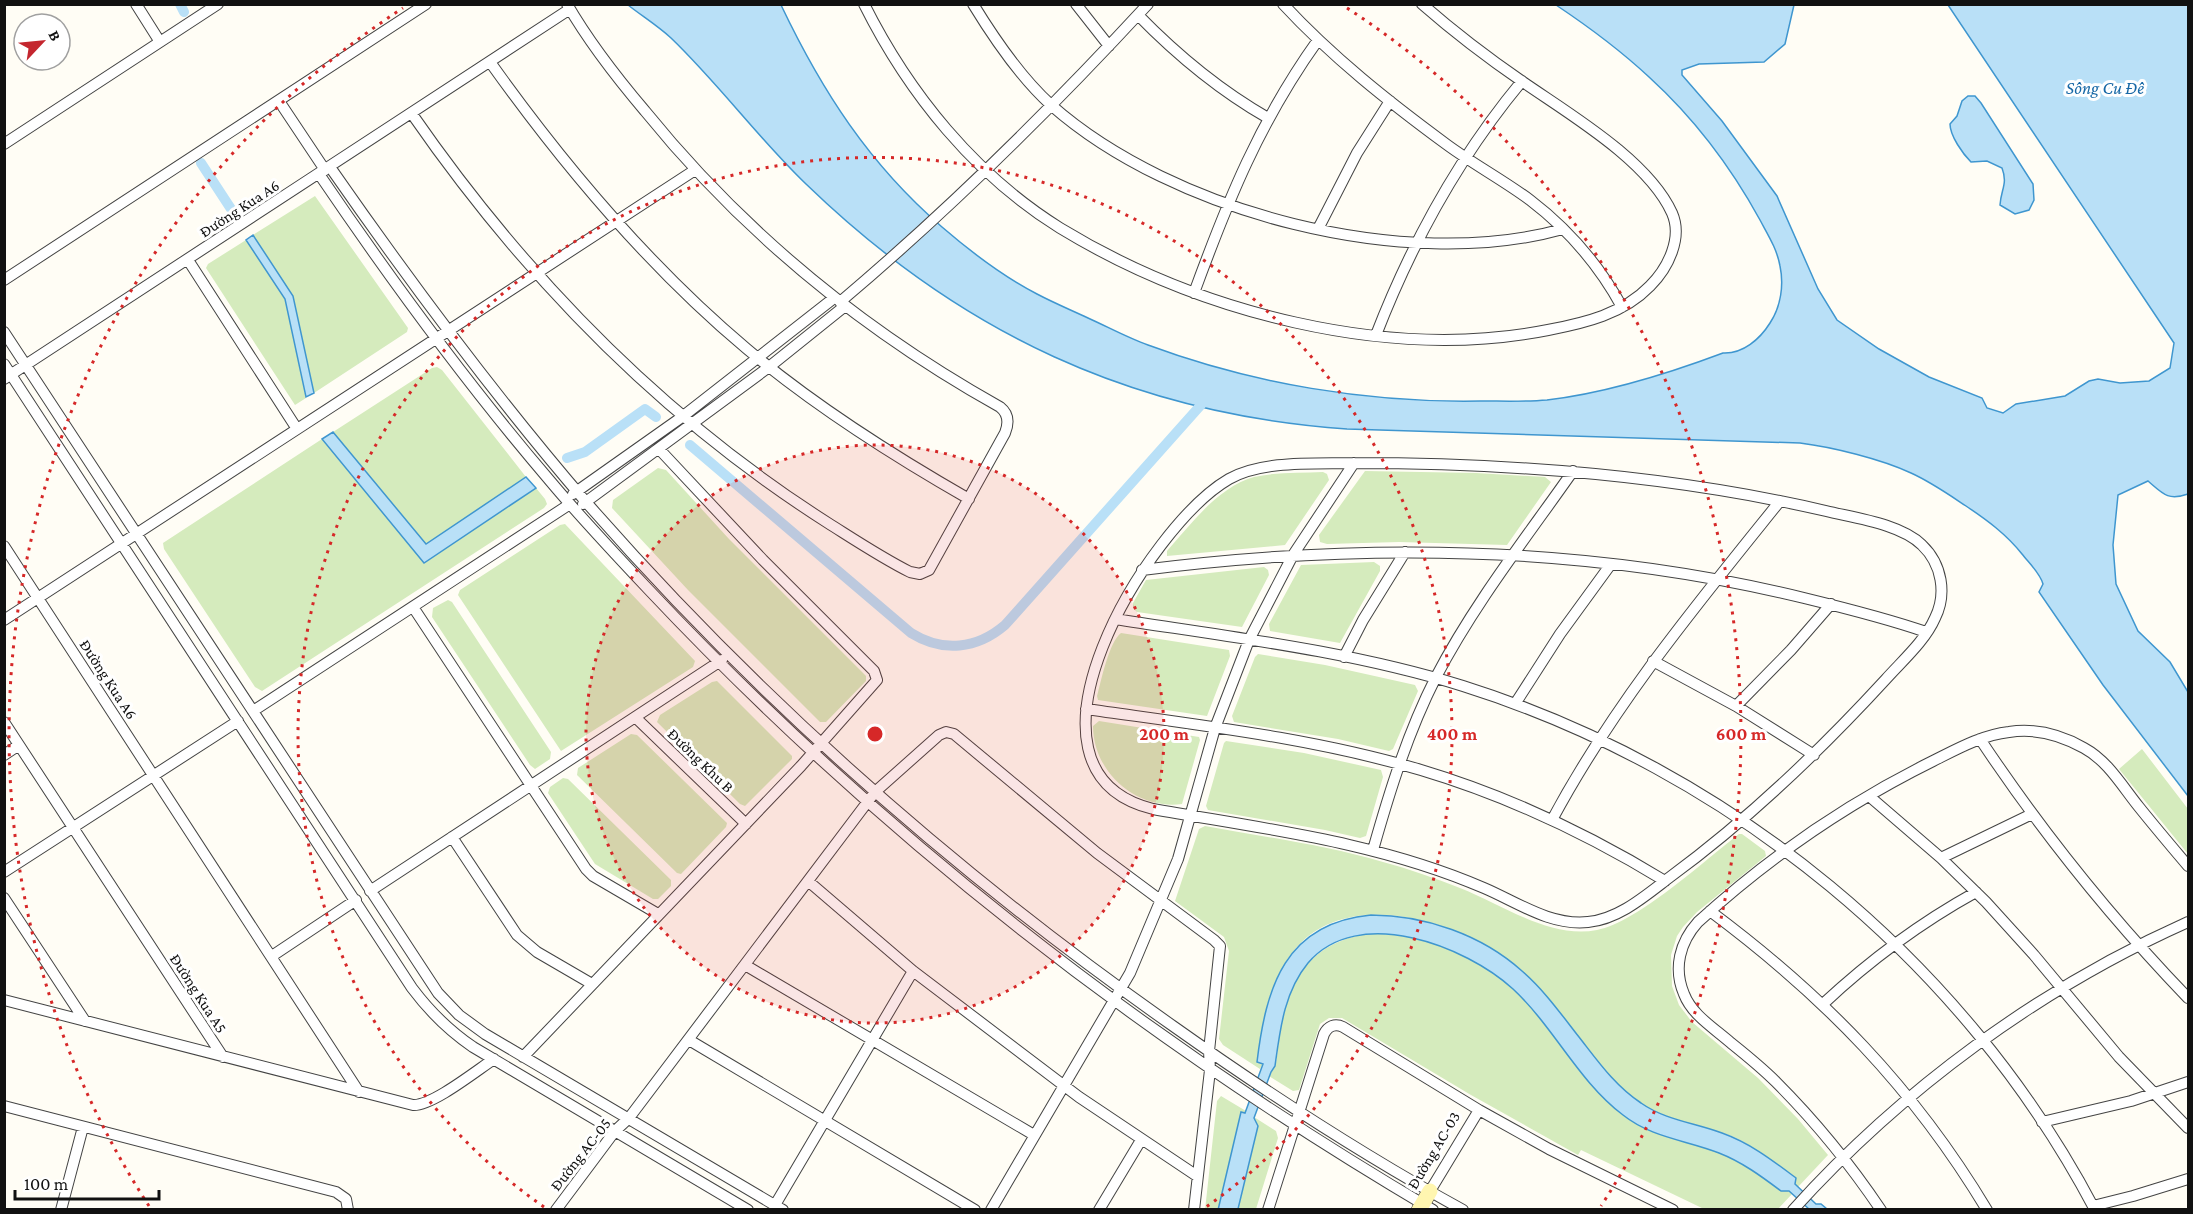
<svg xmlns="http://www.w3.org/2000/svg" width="2193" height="1214" font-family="'Crimson Pro',serif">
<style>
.green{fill:#d5ebbd}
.water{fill:#b9e0f7;stroke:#3f96cf;stroke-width:1.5}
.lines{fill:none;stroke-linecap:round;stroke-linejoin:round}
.canal{stroke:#b9e0f7;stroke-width:10}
.street-casing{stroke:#444;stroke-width:12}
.secondary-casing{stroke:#333;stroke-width:16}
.street{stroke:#fff;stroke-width:10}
.secondary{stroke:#fff6b0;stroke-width:15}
.ring{fill:none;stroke:#d62828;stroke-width:3;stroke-dasharray:3 6}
.labels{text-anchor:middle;stroke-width:6;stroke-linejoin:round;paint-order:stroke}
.street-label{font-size:16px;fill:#111;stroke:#fff}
.water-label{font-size:18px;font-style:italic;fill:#1768a6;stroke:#fff}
.centre{fill:#d62828;stroke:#fff;stroke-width:3}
.ring-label{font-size:18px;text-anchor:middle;font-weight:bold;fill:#d62828;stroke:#fff;stroke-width:6;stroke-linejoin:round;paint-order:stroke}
</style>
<rect width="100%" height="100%" fill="#fffdf5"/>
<path class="green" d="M315 196 408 328 407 332 314 393 293 296 253 235Z
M246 240 285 299 306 398 295 405 206 268 208 264Z
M437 367 442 370 526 477 426 545 333 432 432 368Z
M322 439 424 563 536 488 545 499 547 504 544 508 262 691 255 687 164 549 163 543Z
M658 468 666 470 729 539 866 676V681L826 722H820L688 590 612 508 613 500Z
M1365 471 1476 473 1545 477 1551 482 1507 545 1399 542 1327 544 1320 542 1319 535Z
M1323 472 1327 474 1329 480 1285 545 1167 556V551C1191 524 1218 487 1254 477 1276 472 1301 473 1323 472Z
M565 524 695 661 693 667 561 751 458 595 460 590 560 525Z
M1374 562 1380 566V571L1340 643 1270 631 1269 624 1301 565Z
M1264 567 1268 570 1269 575 1242 627 1137 612 1133 608V603L1146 580Z
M448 600 452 602 551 752 550 759 535 769 530 765 432 617 433 608Z
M1121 633 1229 650 1230 656 1207 716 1098 700 1097 696C1101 681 1109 642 1121 633Z
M1258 654 1325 665 1415 685 1418 691 1393 749 1389 751 1338 739 1234 722 1232 716 1255 657Z
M717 681 792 756V759L745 806 740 804 657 722 660 715 712 682Z
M1099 721 1199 737 1200 740 1182 804C1136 810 1093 772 1093 726Z
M631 734 637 735 727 823 726 827 681 874 677 873 577 775 578 768Z
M1226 741 1304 753 1381 770 1383 777 1366 836 1360 838 1325 830 1208 810 1206 806 1224 743Z
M2142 749 2188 809V854L2119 769Z
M563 778 568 779 671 880V886L658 899H653L595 864 548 793 550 787Z
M1205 826C1265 837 1325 845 1383 862 1409 869 1435 878 1460 888 1503 905 1550 939 1597 930 1638 922 1705 860 1739 834H1742L1765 851 1766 856 1697 912 1683 927 1677 936 1671 955 1672 986 1679 1005 1692 1022 1758 1078 1798 1119 1828 1155 1798 1187C1777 1168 1760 1149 1734 1137 1699 1123 1660 1121 1630 1095 1588 1060 1563 1009 1523 972 1471 924 1351 884 1296 948 1268 981 1263 1020 1257 1062L1263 1063 1260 1069 1223 1045 1219 1039 1229 951 1224 937 1175 901 1199 829Z
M1366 934C1418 931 1474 954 1512 988 1532 1006 1548 1029 1565 1050 1584 1074 1601 1100 1626 1117 1655 1137 1687 1140 1719 1153 1742 1162 1761 1176 1781 1191H1788L1792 1194 1778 1209H1704L1581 1150 1578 1155 1471 1095 1342 1018H1329L1320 1024 1299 1090 1293 1091 1269 1076C1271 1071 1275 1068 1276 1063 1278 1053 1278 1042 1280 1031 1290 978 1310 944 1366 934Z
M1221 1096 1246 1111 1245 1113H1241L1218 1209 1205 1210 1217 1101Z
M1254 1117 1276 1131 1278 1138 1256 1209 1238 1210 1258 1126Z"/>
<path class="water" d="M628 5H781C822 91 869 164 942 227 971 252 1004 277 1037 294 1054 303 1071 310 1088 318 1108 327 1128 338 1148 345 1253 384 1368 403 1480 401 1502 401 1525 402 1547 400 1607 393 1667 374 1723 353 1743 354 1760 339 1770 323 1781 306 1784 285 1780 266 1777 249 1768 235 1760 220 1731 167 1694 118 1649 77 1620 50 1589 27 1556 5H1794L1785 44 1764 62 1699 64 1682 70V75L1722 121 1777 196 1818 289 1837 320 1879 349 1929 377 1982 398 1987 408 2003 413 2016 404 2065 396 2089 381 2098 379 2120 383 2149 381 2170 368 2174 343 1948 5H2188V494C2168 501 2163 494 2148 481L2118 495 2113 545 2116 584 2138 631 2170 662 2188 692V796L2103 685 2039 592 2043 584C2040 573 2029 563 2022 554 2006 534 1987 520 1966 506 1948 494 1931 482 1911 473 1881 459 1832 447 1800 443L1347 429C1133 414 960 333 806 184 758 138 719 84 671 38 658 26 642 16 628 5Z
M1968 96H1975L1981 103 2033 184 2034 200 2029 210 2015 214 2000 205C2001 189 2008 184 2002 168L1987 161 1971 162C1963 154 1950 136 1950 124L1957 116 1962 101Z
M253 235 293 296 314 393 306 397 285 299 246 240Z
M333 432 426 544 526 477 536 488 424 563 322 439Z
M1371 915C1425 915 1482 935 1522 971 1544 990 1561 1014 1579 1037 1597 1060 1615 1086 1641 1103 1665 1120 1695 1123 1722 1133 1750 1143 1772 1160 1796 1178L1795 1184 1816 1204H1821L1827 1209H1809L1789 1191H1781C1761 1176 1742 1162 1719 1153 1686 1140 1652 1138 1623 1115 1578 1081 1554 1027 1513 989 1466 946 1358 904 1308 963 1284 992 1280 1030 1275 1066L1271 1072 1254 1118 1258 1126 1238 1209 1218 1210 1241 1112 1245 1113 1263 1064 1257 1062C1266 987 1285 923 1371 915Z"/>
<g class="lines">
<path class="canal" d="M180 4 184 12
M201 163 235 215
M690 445 911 633C943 653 977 649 1005 625L1208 397
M567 458 585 452 645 409 656 417"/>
<defs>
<path id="street" d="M136 4 160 42
M864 4C909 94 975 175 1060 228 1198 312 1387 362 1548 330 1585 323 1623 314 1650 286 1668 268 1683 238 1672 213 1648 160 1569 114 1523 82 1488 58 1454 32 1422 4
M973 4C995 40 1020 77 1051 105 1173 213 1406 273 1563 229
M1076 4 1109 46
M1283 4C1332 57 1389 102 1446 144 1473 164 1503 180 1530 200 1568 229 1599 265 1622 307
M1138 15C1177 55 1219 90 1268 118
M490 62C565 167 648 266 747 349 816 407 892 455 969 499
M279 101 325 170
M412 114C525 277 660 416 828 523 855 540 882 558 910 572L920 574 929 570 1005 433C1009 423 1009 414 1000 407 864 331 743 232 645 111 617 78 589 42 567 4
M4 144 218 4
M330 167C410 282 494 395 586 502 759 700 958 875 1173 1026 1266 1092 1363 1155 1463 1210
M319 174C391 280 467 384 551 482 582 519 616 555 649 590 879 834 1144 1040 1433 1210
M1318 229 1357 153 1390 101
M188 260 297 429
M4 280 426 4
M1194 293C1228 200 1260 121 1318 40
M840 302C949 210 1051 109 1148 4
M4 332 438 993 459 1015 485 1034 783 1210
M1376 335C1412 242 1458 158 1522 81
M4 364 412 988C430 1012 448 1030 473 1047L748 1210
M4 379 570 9
M1354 463C1513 463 1671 475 1826 511 1855 518 1901 524 1922 545 1942 564 1947 594 1935 618 1925 641 1902 661 1886 679 1819 752 1749 819 1670 877 1645 896 1619 919 1588 922 1550 926 1517 902 1484 888 1378 842 1265 829 1153 809 998 771 1148 526 1229 479 1262 460 1316 464 1354 463Z
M573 494 682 417 834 298
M583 504 769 367 845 306
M4 546 359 1092
M1142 570C1362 542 1588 545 1804 598 1845 608 1886 618 1926 632
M413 607 586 869 593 876 658 914
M1115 619C1231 637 1350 651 1463 686 1730 770 1964 961 2095 1210
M4 620 695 170
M1344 657 1363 620 1405 552
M1653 661 1736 706 1814 755
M1515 704 1560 634 1611 564
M1736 706 1791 650 1831 604
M1086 709C1198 725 1313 738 1421 770 1508 796 1588 834 1665 881
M253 711 570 504
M635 717 746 824
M4 722 223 1057
M1980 739C2042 832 2111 918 2188 998
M4 755 19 745
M1869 796 1941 858 1986 902 2034 955 2119 1057 2188 1128
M1552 820C1614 704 1698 603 1780 501
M452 837 517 935 537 952 592 984
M1373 850C1390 790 1408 732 1436 677 1474 604 1526 538 1573 471
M1941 858 2032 814
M4 872 238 721
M808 881 913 971 1079 1097 1197 1176
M370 891 722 660
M4 898 85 1021
M1710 911C1824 996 1913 1087 1987 1210
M272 956 356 900
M745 965 1034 1135
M4 1000 413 1105C432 1106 476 1071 494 1059
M1823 1004C1870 960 1920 923 1976 892
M689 1040 975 1210
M523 1057 801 766 877 680 874 671 763 560 659 449
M4 1106 336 1192 346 1199 348 1210
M2042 1122 2131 1101 2188 1082
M1430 1191 1479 1110
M775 1205 913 971
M2093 1206 2133 1196 2188 1179
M61 1210 83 1127
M556 1210 615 1131 629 1118 875 792 939 735 946 732 954 734 1097 853 1214 940 1220 946 1209 1051 1210 1070 1194 1210
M991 1210 1130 973 1178 859 1215 728 1249 640 1293 555 1354 463
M1099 1210 1141 1140
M1268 1210 1324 1034C1328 1026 1335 1023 1343 1027L1479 1110 1549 1149 1673 1210
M1793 1210C1902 1089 2040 988 2188 922
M1881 1210C1850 1164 1815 1121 1776 1082 1762 1068 1746 1055 1731 1043 1714 1028 1692 1015 1684 994 1673 968 1680 942 1698 922 1768 858 1848 803 1933 761 1957 749 1982 735 2009 732 2035 728 2061 735 2084 748 2108 761 2122 786 2139 807 2155 827 2172 847 2188 866"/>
<path id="secondary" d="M1419 1210 1430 1191"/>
</defs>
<use href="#street" class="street-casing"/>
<use href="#secondary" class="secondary-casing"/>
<use href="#street" class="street"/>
<use href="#secondary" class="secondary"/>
</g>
<circle cx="875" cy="734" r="289" fill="#d62828" fill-opacity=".12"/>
<g class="ring">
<circle cx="875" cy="734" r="289"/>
<path d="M544 1207A577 577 0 1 1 1206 1207"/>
<path d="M149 1206A866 866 0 0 1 403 8M1347 8A866 866 0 0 1 1601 1206"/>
</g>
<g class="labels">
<g class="street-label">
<text transform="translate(239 208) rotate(-33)" y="6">Đường Kua A6</text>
<text transform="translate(109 679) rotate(57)" y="6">Đường Kua A6</text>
<text transform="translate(701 760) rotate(44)" y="6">Đường Khu B</text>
<text transform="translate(199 993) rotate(57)" y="6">Đường Kua A5</text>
<text transform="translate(1433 1150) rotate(-59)" y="6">Đường AC-03</text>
<text transform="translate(580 1154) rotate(-52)" y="6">Đường AC-05</text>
</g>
<g class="water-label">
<text x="2105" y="94">Sông Cu Đê</text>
</g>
</g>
<circle cx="875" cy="734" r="9" class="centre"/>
<g class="ring-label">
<text x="1164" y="740">200 m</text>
<text x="1452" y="740">400 m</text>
<text x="1741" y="740">600 m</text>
</g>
<rect width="2193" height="1214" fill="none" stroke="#111111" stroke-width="12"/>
<g transform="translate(42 42) rotate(64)"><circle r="28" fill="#ffffff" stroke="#a0a0a0" stroke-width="1.5"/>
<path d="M0-4.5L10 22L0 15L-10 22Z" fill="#c4262e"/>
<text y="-9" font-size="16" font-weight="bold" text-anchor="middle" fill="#111111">B</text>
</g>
<path d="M15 1190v9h144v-9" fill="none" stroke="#111111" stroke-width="3"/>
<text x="24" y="1190" font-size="18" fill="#111111" stroke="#ffffff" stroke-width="4.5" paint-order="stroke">100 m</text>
</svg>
